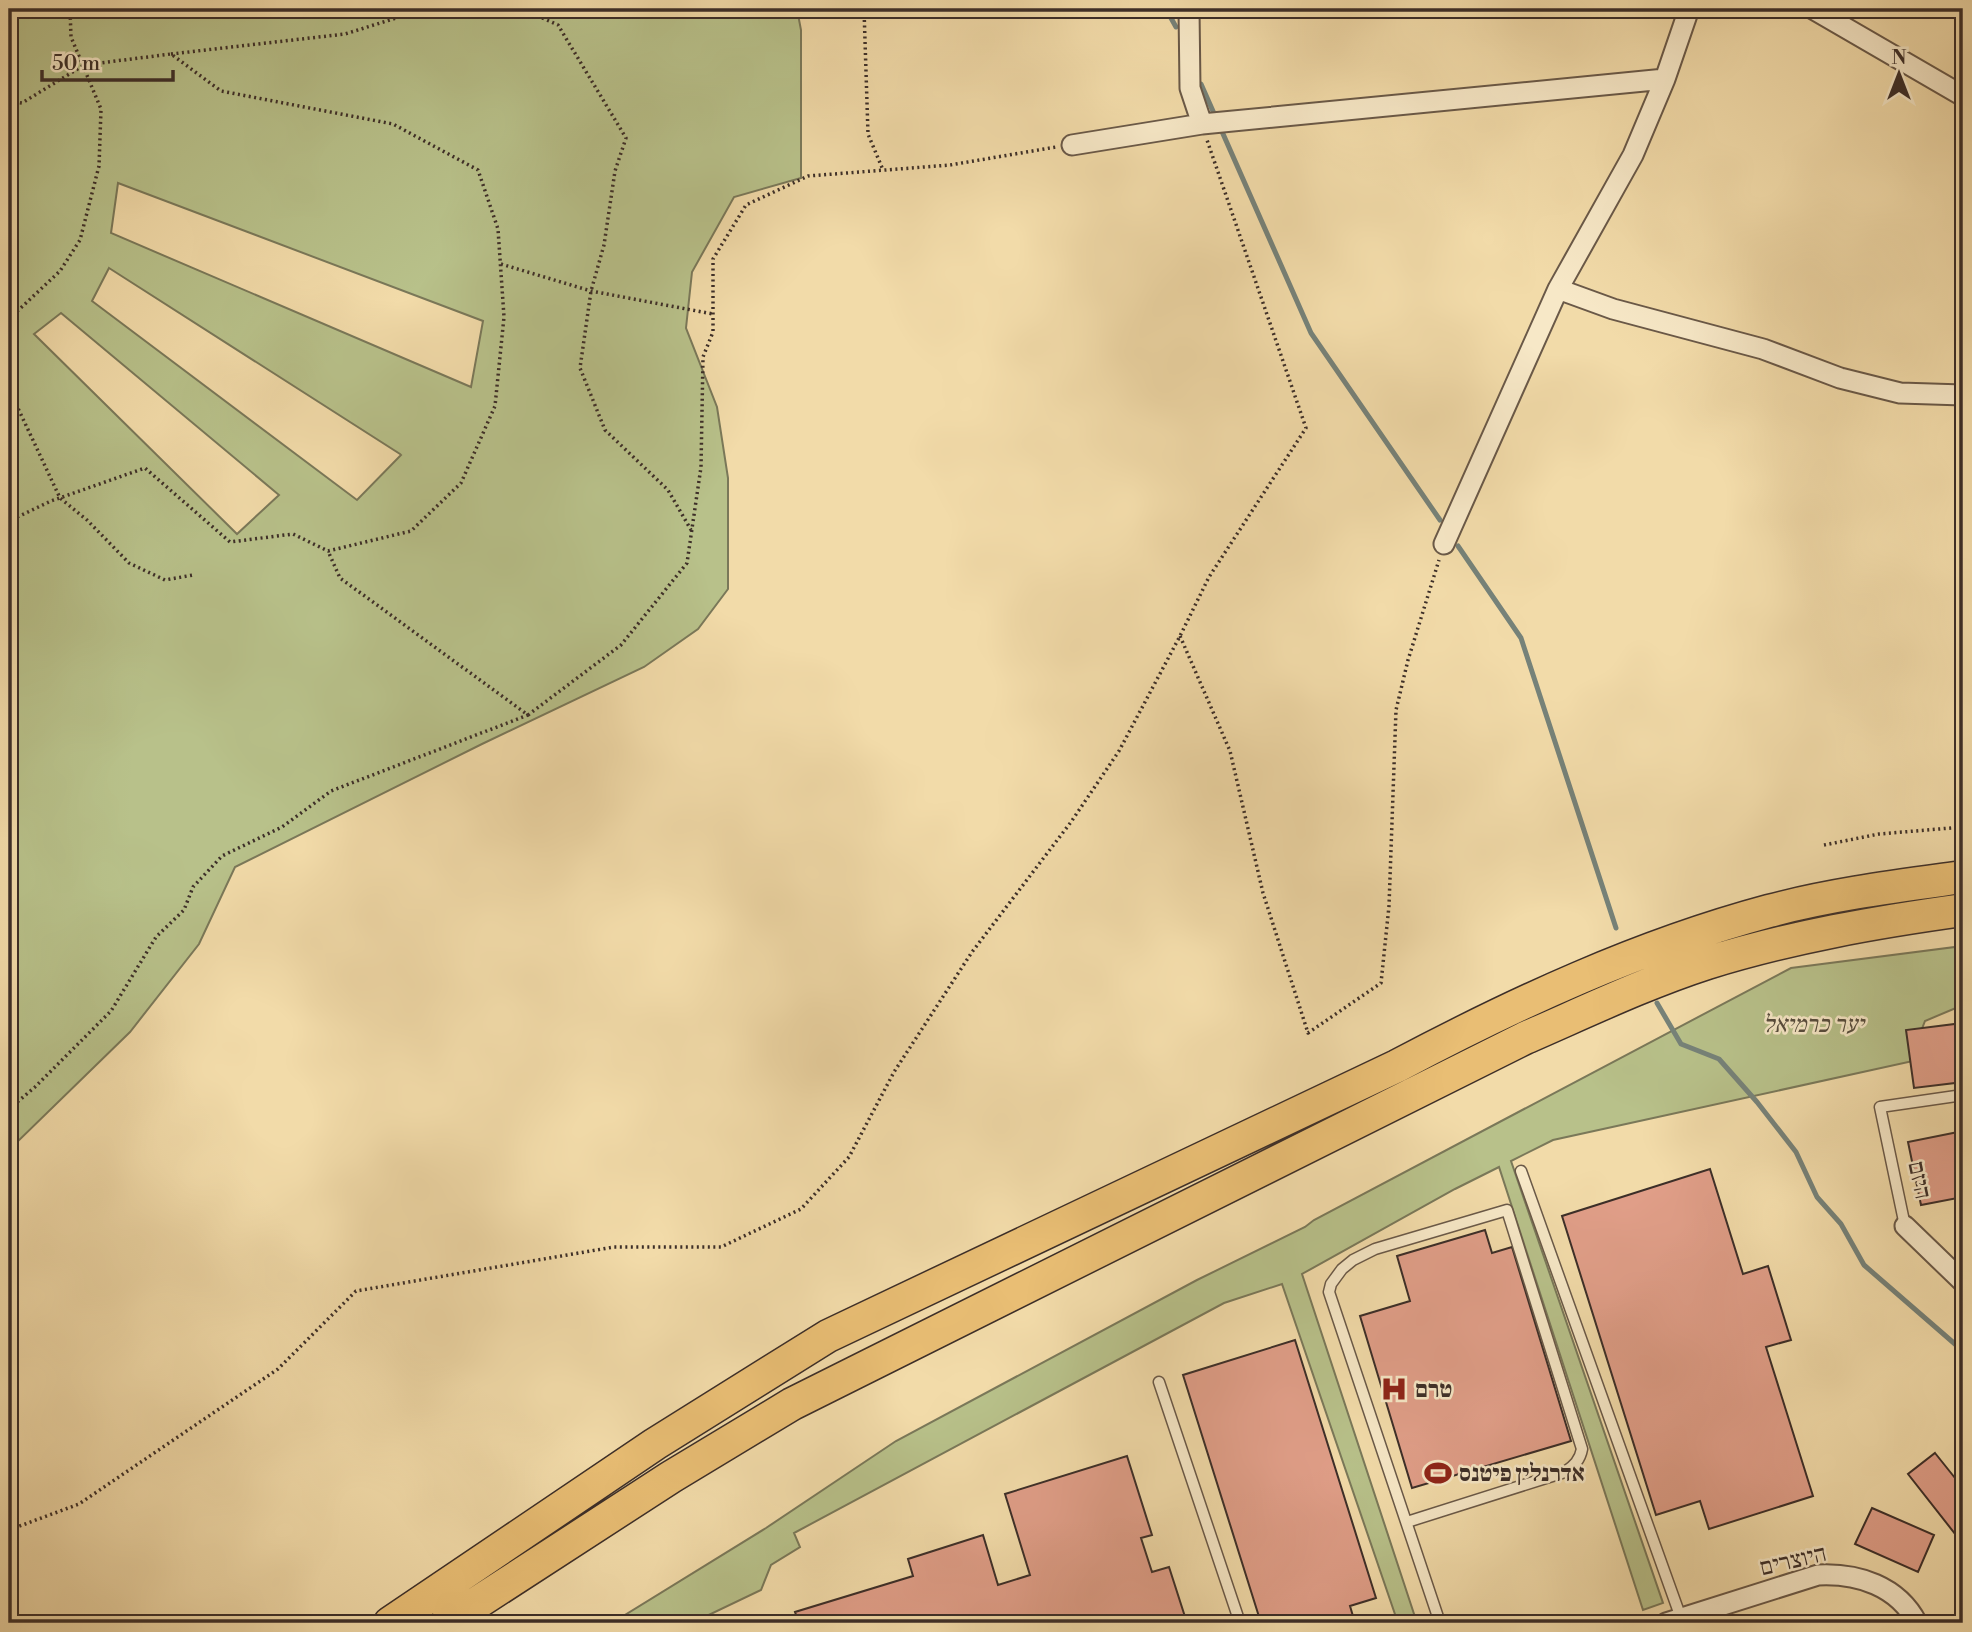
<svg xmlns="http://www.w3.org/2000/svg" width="1972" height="1632" font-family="'Libre Bodoni','Frank Ruhl Libre',serif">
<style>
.green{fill:#b8c18a;stroke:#7a7859;stroke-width:2;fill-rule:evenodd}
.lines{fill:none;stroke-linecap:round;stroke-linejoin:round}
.stream{stroke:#768279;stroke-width:5}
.building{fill:#e09e88;stroke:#3c2e28;stroke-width:2}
.service-casing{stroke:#6a5948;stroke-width:13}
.minor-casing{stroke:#6a5948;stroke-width:23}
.trunk-casing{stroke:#3c2e28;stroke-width:35}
.path{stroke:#3c2e28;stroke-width:3.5;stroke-dasharray:2 3.5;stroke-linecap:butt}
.service{stroke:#f7e8c7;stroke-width:10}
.minor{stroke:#f7e8c7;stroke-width:19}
.trunk{stroke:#e9be74;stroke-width:32}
.labels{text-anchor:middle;stroke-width:5;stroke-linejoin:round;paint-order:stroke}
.park-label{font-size:24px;font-style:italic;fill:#554b3c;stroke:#f7e8c7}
.street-label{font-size:24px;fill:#3c2e28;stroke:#f7e8c7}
.poi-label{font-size:24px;font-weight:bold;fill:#3c2e28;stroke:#f7e8c7;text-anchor:start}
</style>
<rect width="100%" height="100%" fill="#f2dba9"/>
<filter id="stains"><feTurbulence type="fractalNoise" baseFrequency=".00286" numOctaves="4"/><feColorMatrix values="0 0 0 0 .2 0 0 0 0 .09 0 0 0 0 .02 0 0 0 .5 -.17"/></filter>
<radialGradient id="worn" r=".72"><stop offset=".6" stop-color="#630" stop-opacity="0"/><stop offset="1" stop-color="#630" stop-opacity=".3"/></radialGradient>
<path class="green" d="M9 9H797L801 30V178L734 197 692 272 686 328 717 407 728 478V589L698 629 644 667 482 744 235 867 199 944 130 1032 9 1150ZM118 183 483 321 471 387 111 233ZM109 268 400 454 401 455 357 500 92 301ZM61 313 279 495 237 534 34 334Z
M1963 946V1005L1925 1021 1913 1052V1061L1553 1140 1511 1161 1663 1603 1643 1610 1499 1167 1455 1189 1302 1274 1417 1623H1398L1282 1284 1224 1303 794 1533 800 1547 771 1565 761 1590 692 1623H612L766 1528 896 1441 1197 1280 1305 1227 1314 1220 1791 968Z"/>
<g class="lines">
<path class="stream" d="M1166 9 1176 27
M1201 84 1311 333 1440 520
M1458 546 1521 638 1616 928
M1657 1003 1681 1044 1719 1059 1757 1102 1796 1152 1817 1197 1841 1224 1864 1265 1963 1351"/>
</g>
<path class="building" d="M1963 1023V1082L1914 1088 1906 1030Z
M1963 1131V1197L1921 1205 1908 1142Z
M1710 1169 1743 1274 1768 1266 1791 1340 1766 1347 1813 1496 1709 1529 1700 1501 1656 1515 1562 1216Z
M1485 1230 1492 1253 1512 1247 1571 1441 1412 1488 1360 1316 1410 1301 1397 1256Z
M1295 1340 1376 1598 1350 1606 1355 1623H1261L1183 1375Z
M1935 1453 1963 1488V1544L1908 1474Z
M1127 1456 1152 1535 1141 1538 1152 1572 1169 1567 1187 1623H799L795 1612 913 1576 908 1559 983 1535 998 1585 1030 1575 1005 1494Z
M1872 1508 1934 1535 1918 1572 1855 1544Z"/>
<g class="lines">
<defs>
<path id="service" d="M1521 1171 1681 1618
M1905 1226 1880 1107 1963 1095
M1159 1382 1240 1623
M1407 1522 1565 1472C1574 1466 1580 1460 1582 1449L1507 1210 1375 1249 1353 1260 1342 1269 1331 1284 1329 1292 1440 1623"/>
<path id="minor" d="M1189 9 1190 88 1202 124
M1813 9 1963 96
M1072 145 1202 124 1665 79
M1558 289 1613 309 1763 349 1840 378 1900 393 1963 395
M1444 544 1558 289 1633 155 1665 79 1689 9
M1905 1226 1963 1282
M1666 1623 1818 1575C1858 1573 1898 1586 1917 1623"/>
<path id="trunk" d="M390 1623 655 1444 828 1336 1397 1066C1516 1003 1639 946 1769 911 1833 894 1898 886 1963 877
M446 1623 671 1477 792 1404 1525 1038C1585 1012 1645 983 1707 963 1791 937 1876 922 1963 910"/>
</defs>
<use href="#service" class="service-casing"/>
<use href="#minor" class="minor-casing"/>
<use href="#trunk" class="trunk-casing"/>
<path class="path" d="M522 9 558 25 626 138 615 171 604 245 591 291 580 368 605 430 668 490 691 530
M864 9 868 134 883 170
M171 54 345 34 425 9
M9 101 22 103 84 65 171 54 221 91 393 124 478 170 498 229 504 317 495 406 461 483 411 531 328 551 293 534 230 542 145 468 51 501 9 521
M501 264 591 291 713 314
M9 319 60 271 80 240 99 166 101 109 71 37 70 9
M9 389 60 498 87 520 129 563 165 580 193 575
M1180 636 1230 751 1263 893 1308 1033 1381 983 1389 906 1396 710 1408 660 1439 560
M528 715 621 645 687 563 701 467 703 357 713 332V259L746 205 808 176 950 165 1056 147
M1824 845 1879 834 1963 827
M9 1109 35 1087 111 1011 156 937 184 910 193 887 222 856 282 827 331 791 528 715 340 578 328 551
M9 1530 79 1504 278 1369 356 1291 614 1247H721L801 1209 849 1157 894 1072 972 952 1071 822 1119 751 1180 636 1209 577 1306 428 1207 140"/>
<use href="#service" class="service"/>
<use href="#minor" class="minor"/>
<use href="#trunk" class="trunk"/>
</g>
<defs>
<symbol id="hospital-bare" viewBox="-9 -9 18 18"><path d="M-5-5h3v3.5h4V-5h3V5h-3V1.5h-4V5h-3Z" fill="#8f2418" stroke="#f7e8c7" stroke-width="2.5" paint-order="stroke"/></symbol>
<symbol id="stadium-bare" viewBox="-9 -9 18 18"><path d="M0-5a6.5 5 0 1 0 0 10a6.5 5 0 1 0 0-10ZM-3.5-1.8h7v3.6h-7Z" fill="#8f2418" stroke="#f7e8c7" stroke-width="2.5" paint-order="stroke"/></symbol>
</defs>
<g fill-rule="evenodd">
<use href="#hospital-bare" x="1375" y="1370" width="38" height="38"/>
<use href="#stadium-bare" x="1419" y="1454" width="38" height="38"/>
</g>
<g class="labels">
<g class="park-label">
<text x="1813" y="1032">יער כרמיאל</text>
</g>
<g class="street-label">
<text transform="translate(1920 1180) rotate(78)" y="8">היזם</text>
<text transform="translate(1793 1560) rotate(-13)" y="8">היוצרים</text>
</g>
<g class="poi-label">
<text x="1415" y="1397">טרם</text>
<text x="1459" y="1481">אדרנלין פיטנס</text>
</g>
</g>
<rect width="1972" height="1632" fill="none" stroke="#f2dba9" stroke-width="35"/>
<rect x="10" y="10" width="1951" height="1611" fill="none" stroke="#3c2e28" stroke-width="3.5"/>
<rect x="18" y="18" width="1937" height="1597" fill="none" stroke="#3c2e28" stroke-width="2"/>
<g transform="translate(1899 74)" stroke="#f7e8c7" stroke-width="5" paint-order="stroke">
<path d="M0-5L12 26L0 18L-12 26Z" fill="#3c2e28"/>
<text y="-10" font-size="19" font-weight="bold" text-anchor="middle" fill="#3c2e28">N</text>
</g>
<path d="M42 70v10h131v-10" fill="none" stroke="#3c2e28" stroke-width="3.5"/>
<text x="52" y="70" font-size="21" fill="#3c2e28" stroke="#f7e8c7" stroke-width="5" paint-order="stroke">50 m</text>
<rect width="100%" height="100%" filter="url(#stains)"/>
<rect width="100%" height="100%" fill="url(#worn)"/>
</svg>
